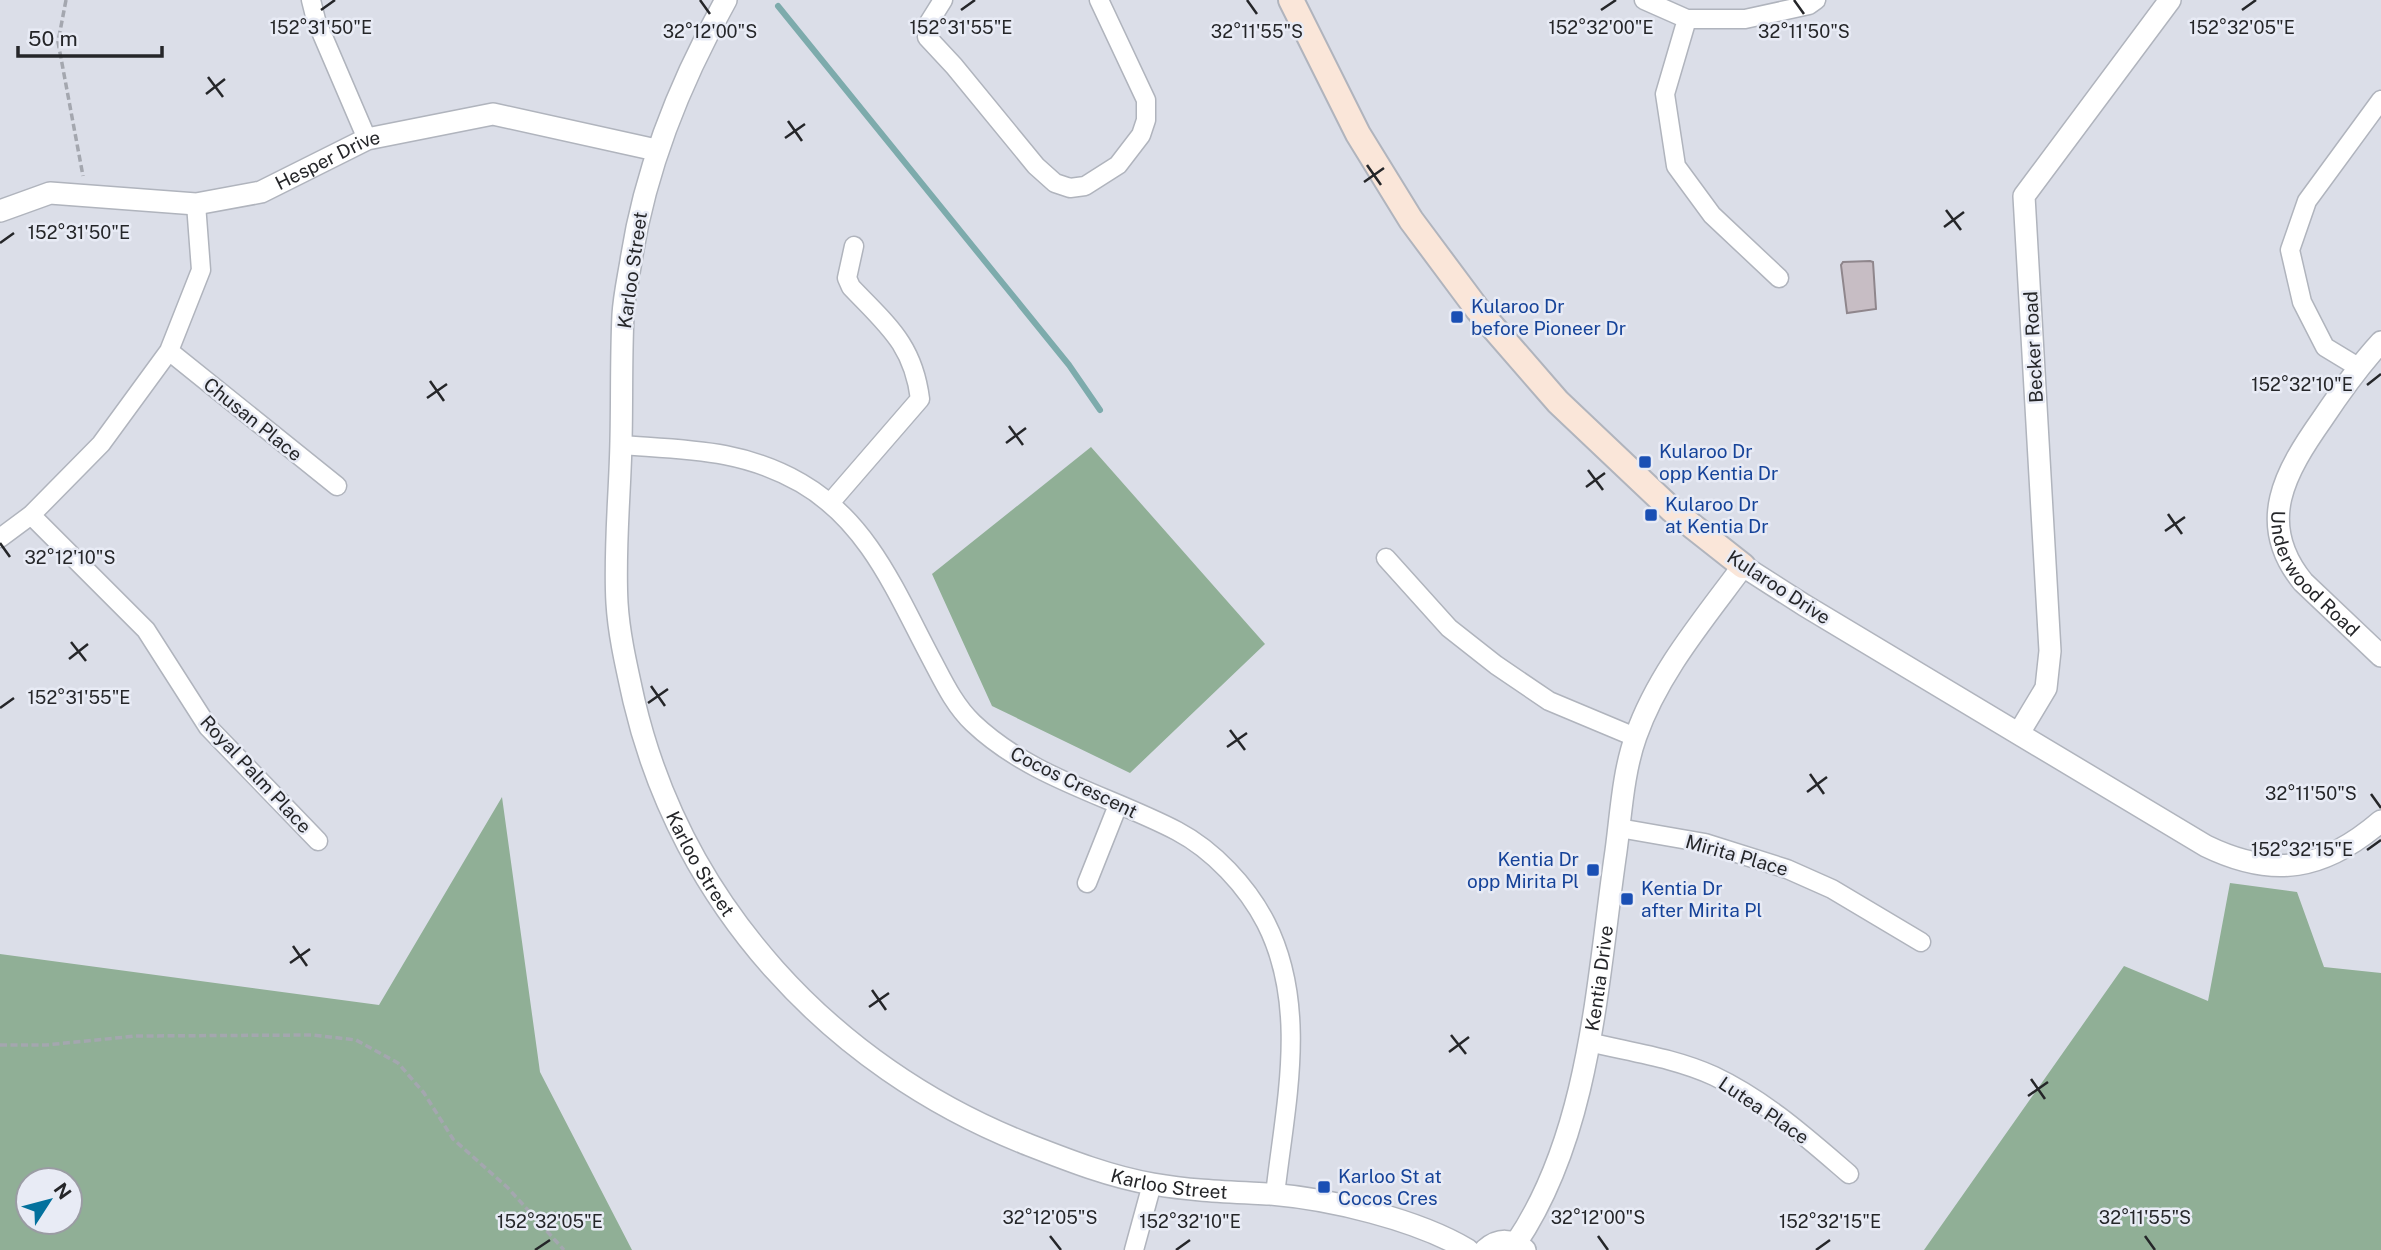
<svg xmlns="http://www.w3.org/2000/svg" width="2381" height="1250" font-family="'Public Sans',sans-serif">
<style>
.forest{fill:#90af96;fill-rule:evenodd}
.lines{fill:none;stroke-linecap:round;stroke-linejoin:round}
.stream{stroke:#7dabac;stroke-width:6}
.building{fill:#c7bdc4;stroke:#8f868c;stroke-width:2}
.minor-casing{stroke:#b0b4bd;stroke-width:21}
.tertiary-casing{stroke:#b0b4bd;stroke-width:24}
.secondary-casing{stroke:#b0b4bd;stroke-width:28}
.path{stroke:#a4a7af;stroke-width:3.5;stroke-dasharray:7 3.5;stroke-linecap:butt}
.minor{stroke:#fff;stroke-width:18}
.tertiary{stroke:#fff;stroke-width:21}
.secondary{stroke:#fae6d9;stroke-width:24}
.ticks{fill:none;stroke:#252629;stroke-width:2.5}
.transit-dot{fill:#1a4fb4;stroke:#e8ebf5;stroke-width:2.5}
.labels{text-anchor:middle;stroke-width:5;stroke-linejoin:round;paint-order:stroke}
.street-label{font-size:19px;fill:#252629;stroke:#e8ebf5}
.transit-label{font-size:19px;fill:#164399;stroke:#e8ebf5;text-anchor:start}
.ticks-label{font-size:18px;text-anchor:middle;fill:#252629;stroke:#e8ebf5;stroke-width:5;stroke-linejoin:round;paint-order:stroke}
</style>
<rect width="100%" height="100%" fill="#dbdee8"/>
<path class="forest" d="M1091 447 1265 644 1130 773 992 706 932 574Z
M502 797 540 1072 632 1250H0V954L379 1005ZM28 1180H70V1222H28Z
M2230 883 2297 892 2324 967 2381 973V1250H1924L2124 966 2208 1001Z"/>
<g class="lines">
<path class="stream" d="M778 6 1069 365 1100 410"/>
</g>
<path class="building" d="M1870 261 1873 262 1876 309 1847 313 1841 265 1843 262Z"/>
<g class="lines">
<defs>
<path id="minor" d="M311 0 316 20 367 139
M943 0 928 24 927 37 954 66 1036 166 1055 183 1070 188 1085 186 1118 165 1141 135 1146 120V100L1099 0
M1644 0 1687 19H1745L1809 5 1816 0
M1687 19 1665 94 1676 166 1712 215 1779 278
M169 351 337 486
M2358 367 2325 347 2302 302 2290 250 2307 201 2381 100
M621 445C687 450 742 449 801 483 870 523 897 595 933 662 944 683 955 706 973 723 1031 778 1108 795 1177 831 1213 850 1247 886 1266 923 1309 1008 1285 1105 1275 1195
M830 503 920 399C913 344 887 325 851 287L847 278 854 246
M31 515 146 630 208 727 318 841
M0 538 31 515 101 444 169 351 201 270 196 204
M1386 558 1449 628 1496 665 1549 701 1635 737
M1619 828 1705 843 1787 869 1832 889 1921 942
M1087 883 1118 805
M1589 1042C1630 1052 1675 1058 1714 1076 1765 1100 1807 1138 1849 1174
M1134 1250 1152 1184"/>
<g id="tertiary">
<path id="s1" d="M726 0C680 82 645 168 631 261 628 279 624 297 623 315 621 357 622 399 621 441 620 495 614 549 617 603 619 636 627 669 634 701 682 905 831 1066 1024 1143 1065 1159 1110 1177 1153 1184 1192 1191 1231 1192 1270 1194 1330 1199 1416 1219 1468 1250"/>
<path id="s2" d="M0 211 50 193 196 204 261 192 367 139 493 114 656 150"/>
<path id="s3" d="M2381 342C2359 366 2341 391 2323 418 2285 472 2255 523 2303 582L2381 656"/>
<path d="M2019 733 2046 688 2050 651 2024 196 2170 0"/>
<path id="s4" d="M1516 1243C1591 1132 1597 981 1616 851 1621 814 1623 772 1636 736 1658 673 1704 619 1743 566L1804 605 2206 846C2274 879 2324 870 2381 821"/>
<path d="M1485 1250C1499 1238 1512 1239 1525 1250"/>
</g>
<path id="secondary" d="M1291 0 1358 134 1411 220 1478 310 1558 402 1672 510 1743 566"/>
</defs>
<use href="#minor" class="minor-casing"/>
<use href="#tertiary" class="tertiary-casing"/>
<use href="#secondary" class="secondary-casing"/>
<path class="path" d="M66 0 58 42 83 176
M0 1045H46L136 1036 313 1035 356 1040 398 1063 424 1093 453 1139 508 1188 564 1250"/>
<use href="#minor" class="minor"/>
<use href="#tertiary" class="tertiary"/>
<use href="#secondary" class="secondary"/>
</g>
<path class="ticks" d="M700 0 710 14M1247 0 1257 14M1794 0 1804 14M321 10 335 0M961 10 975 0M1601 10 1616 0M2242 10 2256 0M208 77 223 97M206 94 225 79M788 121 802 141M785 138 805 124M1367 165 1381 185M1364 182 1384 168M1946 210 1961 230M1944 227 1964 212M0 243 14 233M430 381 444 401M2367 385 2381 374M427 398 447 384M1009 426 1023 445M1006 443 1026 428M1588 470 1603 490M1586 487 1605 473M2168 514 2182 534M2165 531 2185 517M0 543 10 557M71 642 86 661M69 659 88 644M651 686 665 706M648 703 668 689M0 708 14 698M1230 730 1245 750M1227 747 1247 733M1810 774 1824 794M1807 792 1827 777M2371 794 2381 808M2367 850 2381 840M293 946 307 966M290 963 310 949M872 990 886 1010M869 1007 889 993M1451 1035 1466 1054M1449 1052 1469 1037M2031 1079 2045 1099M2028 1096 2048 1082M1050 1236 1061 1250M1598 1236 1608 1250M2145 1236 2155 1250M535 1250 550 1240M1176 1250 1190 1240M1816 1250 1830 1240"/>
<g class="transit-dot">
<rect x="1450" y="310" width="14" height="14" rx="3.5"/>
<rect x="1638" y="455" width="14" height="14" rx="3.5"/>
<rect x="1644" y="508" width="14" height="14" rx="3.5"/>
<rect x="1586" y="863" width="14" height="14" rx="3.5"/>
<rect x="1620" y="892" width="14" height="14" rx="3.5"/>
<rect x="1317" y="1180" width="14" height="14" rx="3.5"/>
</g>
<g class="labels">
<g class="street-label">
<text dy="7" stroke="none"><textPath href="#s2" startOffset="340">Hesper Drive</textPath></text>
<text transform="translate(632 270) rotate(-82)" y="7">Karloo Street</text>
<text transform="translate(2033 347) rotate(-93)" y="7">Becker Road</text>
<text transform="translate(253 419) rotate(39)" y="7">Chusan Place</text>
<text dy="7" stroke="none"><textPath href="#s3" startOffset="275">Underwood Road</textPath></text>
<text transform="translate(1779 587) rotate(33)" y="7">Kularoo Drive</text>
<text transform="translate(256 774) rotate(47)" y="7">Royal Palm Place</text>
<text transform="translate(1074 782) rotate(26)" y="7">Cocos Crescent</text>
<text transform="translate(1737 855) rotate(16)" y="7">Mirita Place</text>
<text dy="7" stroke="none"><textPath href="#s1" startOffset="898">Karloo Street</textPath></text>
<text dy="7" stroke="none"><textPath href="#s4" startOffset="280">Kentia Drive</textPath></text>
<text transform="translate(1764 1110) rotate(34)" y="7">Lutea Place</text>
<text dy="7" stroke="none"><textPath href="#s1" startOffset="1486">Karloo Street</textPath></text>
</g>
<g class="transit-label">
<text x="1471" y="313">Kularoo Dr<tspan x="1471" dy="22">before Pioneer Dr</tspan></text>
<text x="1659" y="458">Kularoo Dr<tspan x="1659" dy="22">opp Kentia Dr</tspan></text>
<text x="1665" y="511">Kularoo Dr<tspan x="1665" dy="22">at Kentia Dr</tspan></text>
<text x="1579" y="866" text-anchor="end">Kentia Dr<tspan x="1579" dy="22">opp Mirita Pl</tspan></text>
<text x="1641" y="895">Kentia Dr<tspan x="1641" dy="22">after Mirita Pl</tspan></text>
<text x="1338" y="1183">Karloo St at<tspan x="1338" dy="22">Cocos Cres</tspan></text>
</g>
</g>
<g class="ticks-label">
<text x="321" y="34">152°31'50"E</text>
<text x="961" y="34">152°31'55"E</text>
<text x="1601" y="34">152°32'00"E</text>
<text x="2242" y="34">152°32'05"E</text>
<text x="1257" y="38">32°11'55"S</text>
<text x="1804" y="38">32°11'50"S</text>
<text x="710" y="38">32°12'00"S</text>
<text x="79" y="239">152°31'50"E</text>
<text x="2302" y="391">152°32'10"E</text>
<text x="70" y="564">32°12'10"S</text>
<text x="79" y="704">152°31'55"E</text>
<text x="2311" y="800">32°11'50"S</text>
<text x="2302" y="856">152°32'15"E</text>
<text x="1050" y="1224">32°12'05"S</text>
<text x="1598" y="1224">32°12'00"S</text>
<text x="2145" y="1224">32°11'55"S</text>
<text x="550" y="1228">152°32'05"E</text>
<text x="1190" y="1228">152°32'10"E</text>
<text x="1830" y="1228">152°32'15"E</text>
</g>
<g transform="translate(49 1201) rotate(54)"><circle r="33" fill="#e8ebf5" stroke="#9a9ca3" stroke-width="2"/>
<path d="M0-5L12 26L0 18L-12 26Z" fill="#04719d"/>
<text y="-10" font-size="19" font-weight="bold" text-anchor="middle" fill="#252629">N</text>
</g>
<path d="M18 46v10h144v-10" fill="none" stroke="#252629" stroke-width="3.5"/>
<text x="28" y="46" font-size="21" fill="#252629" stroke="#e8ebf5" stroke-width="5" paint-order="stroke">50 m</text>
</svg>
